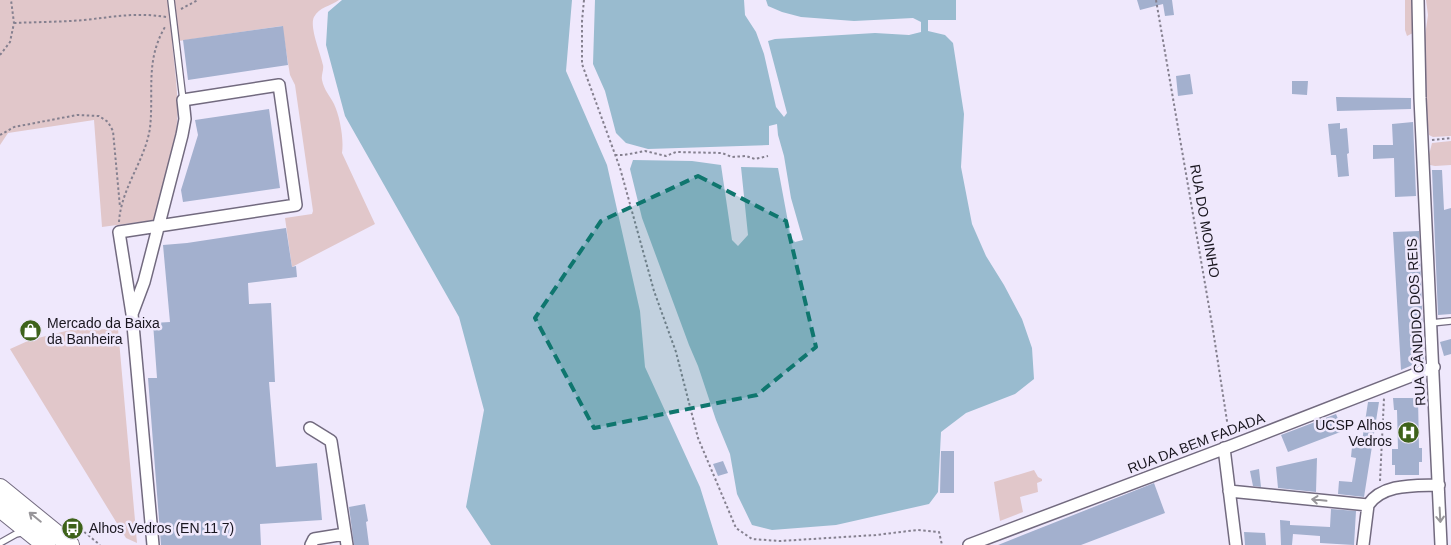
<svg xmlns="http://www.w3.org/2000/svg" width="1451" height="545" font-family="Helvetica,sans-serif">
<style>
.green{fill:#e1c7ca}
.water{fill:#99bbcf}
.building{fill:#a3b0ce}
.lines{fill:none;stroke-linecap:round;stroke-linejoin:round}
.lane-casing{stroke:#726a7f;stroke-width:8}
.street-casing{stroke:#726a7f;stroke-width:14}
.primary-casing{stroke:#726a7f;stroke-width:20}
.path{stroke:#85808f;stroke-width:2;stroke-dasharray:2.5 2.5;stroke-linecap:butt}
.lane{stroke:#fff;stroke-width:5.5}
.street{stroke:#fff;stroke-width:11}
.primary{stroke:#fff;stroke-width:18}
.oneway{stroke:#98969a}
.marked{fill:#0f766e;fill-opacity:0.2;stroke:#0f766e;stroke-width:4;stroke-dasharray:10 6;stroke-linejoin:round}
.labels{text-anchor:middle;stroke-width:5;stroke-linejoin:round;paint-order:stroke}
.street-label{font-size:14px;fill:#19161f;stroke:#efe8fc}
.poi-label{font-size:14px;fill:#19161f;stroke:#efe8fc;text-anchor:start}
</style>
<rect width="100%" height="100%" fill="#efe8fc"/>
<path class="green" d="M0 0H339C331 6 319 7 314 17 309 27 321 54 323 65 324 70 321 75 322 80 324 90 330 96 334 104 340 117 344 139 342 153L375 224 292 267 285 218 312 214 313 211 295 85 290 75 282 26 172 42C175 72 180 102 176 132L154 220 102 227 94 120 8 133 0 145Z
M1405 0H1412L1413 33 1407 36 1405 30Z
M1426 0H1451V136L1433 137 1429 135 1428 125 1423 59 1425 36 1428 15Z
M1451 141V165L1435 166 1430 165 1429 155 1432 143Z
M118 329 137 543 126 538 10 349 30 340 70 330Z
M1034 470 1038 477 1042 479V481L1037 483 1038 492 1020 497 1023 512 1000 521 994 482Z"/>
<path class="water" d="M342 0H572L566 71 607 165 640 311 645 367 700 487 718 545H491L466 507 484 410 459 317 345 116 326 45 328 12Z
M595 0H744L745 15 756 32 764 54 776 107 784 117 787 113 768 41 775 39 875 33 909 35 921 32V22L913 18 854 21 801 17 782 12 768 6 766 0H956V20H928V31L945 35 953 43 964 114 961 167 972 224 986 256 1004 285 1022 319 1032 348 1034 379 1015 394 966 413 941 432 938 492 929 504 836 525 772 530 752 525 737 494 730 454 716 420 698 366 689 345 642 218 630 169 633 160 692 161 721 165 732 240 738 246 748 235 741 167 778 168 791 238 795 242 803 240 791 198 784 156 778 135 777 124 769 126V145L648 149 626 143 616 133 605 91 593 64Z"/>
<path class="building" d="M1137 0H1172L1174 15 1165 16 1163 4 1140 10Z
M283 26 288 65 188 80 183 40Z
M1190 74 1193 94 1178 96 1176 76Z
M1292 81H1308L1307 95 1292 94Z
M1336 97 1411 98V109L1337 111Z
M269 109 280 188 183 202 181 190 198 135 195 120Z
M1413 122 1416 196 1395 197 1394 158 1373 159V145H1393L1392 124Z
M1340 123V129L1347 128 1349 153 1347 154 1349 176 1338 177 1336 155H1331L1328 124Z
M1432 170H1442L1444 210 1451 208V314L1438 315Z
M286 228 292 267 296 266 297 277 248 283 249 304 271 303 275 382H269L276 467 317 463 322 520 260 524 261 545H161L148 378H157L153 323 170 322 163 245 187 243Z
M1419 231 1424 360 1401 370 1393 232Z
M1451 339V354L1444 356 1440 342Z
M1393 398H1418L1419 448H1422V462H1419V475H1395V465H1392V449H1398L1397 410H1394Z
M1368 402H1379L1364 497 1338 494 1339 481 1352 482 1356 458 1351 457 1352 447 1361 448Z
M1336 414 1343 431 1288 452 1281 435Z
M941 451H954V493H940Z
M1317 458 1316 492 1278 488 1276 467Z
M723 461 728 473 718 476 713 464Z
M1259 469 1261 487 1253 486 1250 471Z
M1154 483 1165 513 1081 545H998Z
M365 504 368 521 366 522 369 545H354L349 507Z
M1331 509 1356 511 1354 545 1320 543V536L1293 534 1292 545H1281L1280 520 1290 521V525L1330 527Z
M1244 532 1265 533 1266 545H1245Z"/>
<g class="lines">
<defs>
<path id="lane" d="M171 0 183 100
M1431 323 1451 321
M0 543 16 534 25 532"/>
<path id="street" d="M1418 0 1420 98 1441 545
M132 314 119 232 296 205 279 85 183 100 185 119 182 135 144 282 132 314 153 545
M310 428 331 441 347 545
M1224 448 1236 545
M1229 491 1368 505
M1368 505C1383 483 1415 486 1439 485
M311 545 314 539 345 534
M969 545 1231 446 1434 367
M1363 545 1368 505"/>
<path id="primary" d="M0 488 70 545
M0 508 46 545"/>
</defs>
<use href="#lane" class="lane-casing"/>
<use href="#street" class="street-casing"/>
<use href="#primary" class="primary-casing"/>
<path class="path" d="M584 0 582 21V64L620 168 654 291 676 352 698 438 736 528 752 539 780 541 876 535 917 530 939 532 942 545
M1156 0 1213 330 1229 434
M181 9 198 0
M14 23C37 22 61 22 84 20 113 17 137 12 166 17
M0 55 10 42 14 23 11 0
M0 135 14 127 77 115 99 116 108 122 113 131 120 207
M1432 140 1451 138
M615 155H624L645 151 666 156 676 152 722 153 732 157 746 156 755 159 768 156
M119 222C121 188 145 161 150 128 154 91 145 61 165 27
M1380 481 1384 398
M67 523 76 525 100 545"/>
<use href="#lane" class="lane"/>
<use href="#street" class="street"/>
<use href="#primary" class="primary"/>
</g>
<defs><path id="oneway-shaft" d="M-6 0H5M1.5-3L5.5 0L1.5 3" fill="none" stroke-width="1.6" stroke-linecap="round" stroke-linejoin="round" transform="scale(1.25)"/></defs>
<g class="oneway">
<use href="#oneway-shaft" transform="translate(1319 500) rotate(-174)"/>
<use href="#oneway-shaft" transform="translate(1440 515) rotate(87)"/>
<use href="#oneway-shaft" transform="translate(35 517) rotate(-141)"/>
</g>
<path class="marked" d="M698 176 786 221 816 347 757 395 594 428 535 318 601 221Z"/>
<defs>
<symbol id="shop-disc" viewBox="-11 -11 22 22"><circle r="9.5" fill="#3e621a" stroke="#efe8fc"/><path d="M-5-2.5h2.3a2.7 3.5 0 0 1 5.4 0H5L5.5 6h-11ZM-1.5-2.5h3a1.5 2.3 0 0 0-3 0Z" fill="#fff"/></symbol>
<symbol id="hospital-disc" viewBox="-11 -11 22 22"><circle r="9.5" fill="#3e621a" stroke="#efe8fc"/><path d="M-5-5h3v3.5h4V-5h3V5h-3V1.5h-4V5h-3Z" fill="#fff"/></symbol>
<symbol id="bus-disc" viewBox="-11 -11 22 22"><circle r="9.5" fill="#3e621a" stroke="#efe8fc"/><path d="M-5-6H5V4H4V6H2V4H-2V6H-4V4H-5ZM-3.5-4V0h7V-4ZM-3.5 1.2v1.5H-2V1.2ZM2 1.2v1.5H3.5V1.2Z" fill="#fff"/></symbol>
</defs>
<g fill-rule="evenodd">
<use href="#shop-disc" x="18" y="318" width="25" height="25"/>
<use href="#hospital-disc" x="1396" y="420" width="25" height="25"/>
<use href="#bus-disc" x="60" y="516" width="25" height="25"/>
</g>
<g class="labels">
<g class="street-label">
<text transform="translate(1205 221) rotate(80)" y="5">RUA DO MOINHO</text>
<text transform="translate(1416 322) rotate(-93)" y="5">RUA CÂNDIDO DOS REIS</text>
<text transform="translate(1196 443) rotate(-21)" y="5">RUA DA BEM FADADA</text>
</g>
<g class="poi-label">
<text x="47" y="328">Mercado da Baixa<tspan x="47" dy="16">da Banheira</tspan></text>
<text x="1392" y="430" text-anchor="end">UCSP Alhos<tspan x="1392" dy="16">Vedros</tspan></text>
<text x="89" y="533">Alhos Vedros (EN 11 7)</text>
</g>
</g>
</svg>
